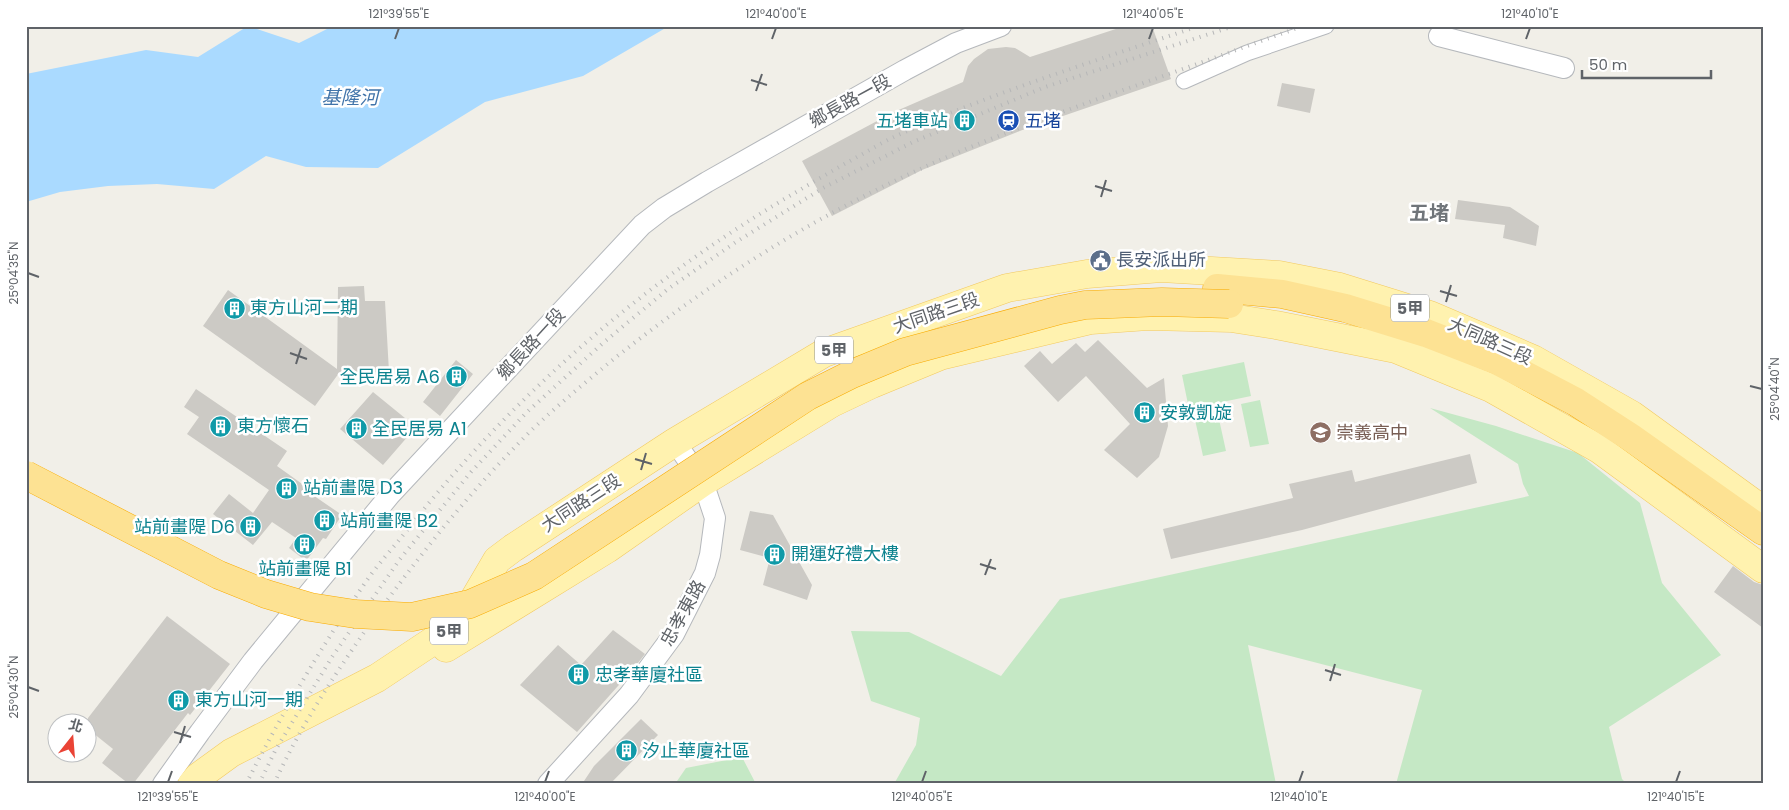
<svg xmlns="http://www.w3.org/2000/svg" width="1789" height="810" font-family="Poppins,'Noto Sans TC',sans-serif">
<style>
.green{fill:#c5e8c5}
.water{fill:#aadaff}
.building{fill:#cccac5}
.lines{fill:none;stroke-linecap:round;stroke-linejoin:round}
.pedestrian-casing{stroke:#b5b8bc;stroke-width:17}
.minor-casing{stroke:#b5b8bc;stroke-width:22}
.primary-casing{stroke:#f2c960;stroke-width:29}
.motorway-casing{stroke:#f9ab00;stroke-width:29}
.pedestrian{stroke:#fff;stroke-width:15}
.minor{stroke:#fff;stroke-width:20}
.primary{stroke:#fff2af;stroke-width:28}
.motorway{stroke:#fde293;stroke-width:28}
.rail{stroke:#b6b7b8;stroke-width:4;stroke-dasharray:1 6;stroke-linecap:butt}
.motorway-bridge-casing{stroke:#f9ab00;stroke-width:29;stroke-linecap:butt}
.motorway-bridge{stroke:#fde293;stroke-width:28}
.ticks{fill:none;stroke:#5f6368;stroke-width:2}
.labels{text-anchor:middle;stroke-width:5;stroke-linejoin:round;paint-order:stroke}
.shield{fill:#fff;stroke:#8f9295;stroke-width:1}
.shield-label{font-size:16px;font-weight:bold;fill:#5f6368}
.street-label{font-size:18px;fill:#5f6368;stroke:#fff}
.culture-label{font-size:18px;fill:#0d838f;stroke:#fff;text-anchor:start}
.transit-label{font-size:18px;fill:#164399;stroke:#fff;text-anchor:start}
.service-label{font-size:18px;fill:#4e5e75;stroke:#fff;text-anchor:start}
.education-label{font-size:18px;fill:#785e54;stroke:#fff;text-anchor:start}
.water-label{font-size:19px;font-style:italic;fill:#4174aa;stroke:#fff}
.quarter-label{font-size:20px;font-weight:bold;fill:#70757a;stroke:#fff}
.neatline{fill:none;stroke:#5f6368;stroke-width:2}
.ticks-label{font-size:12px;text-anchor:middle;fill:#5f6368}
</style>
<rect width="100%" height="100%" fill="#f1efe8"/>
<path class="green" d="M1244 362 1251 396 1189 409 1182 375Z
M1260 400 1269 444 1250 447 1241 404Z
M1430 408 1496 426 1578 453 1640 503 1662 583 1721 655 1609 727 1622 779 1627 784H1396L1422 690 1248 645 1276 784H894L916 745 920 718 871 701 851 631 909 632 1001 676 1060 599 1529 496 1523 484 1518 464Z
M1217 410 1226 451 1203 456 1194 415Z
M742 757 756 784H675L686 768Z"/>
<path class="water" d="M248 26 299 43 333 26H669L583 76 485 102 378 168 306 167 266 156 214 189 157 184 108 186 60 192 26 202V74L146 50 198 57Z"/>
<path class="building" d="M1125 26H1152L1171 79 1025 129 922 170 832 216 802 161 894 112 963 82 968 66 974 59 988 49 1006 47 1015 48 1030 57Z
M1282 83 1315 89 1310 113 1277 106Z
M1458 200 1510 207 1539 226 1536 246 1503 238 1505 225 1455 219Z
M364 286 365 301H385L389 372 339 373 315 406 203 326 228 290 337 369 338 287Z
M1098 340 1147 388 1164 378 1168 426 1159 457 1137 478 1104 450 1130 424 1086 376 1058 402 1024 366 1040 351 1052 364 1076 343 1085 352Z
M456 360 473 374 440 416 423 402Z
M196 389 287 451 277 466 305 486 304 489 342 515 326 539 323 538 306 561 289 548 296 538 272 522 253 545 213 514 229 494 253 513 269 490 187 434 199 417 184 407Z
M373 392 416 427 383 465 340 429Z
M1470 454 1477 483 1302 530 1171 559 1163 529 1293 498 1289 484 1352 470 1355 482Z
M750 511 773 515 812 585 807 600 763 585 770 558 740 550Z
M1733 566 1754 582 1763 585V628L1714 592Z
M167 616 230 664 190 715 188 713 133 784H129L102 763 113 749 88 729V718Z
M613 630 645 654 634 668 577 732 520 685 558 645 581 665Z
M641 719 658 735 610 784H582L594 766Z"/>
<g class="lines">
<defs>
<path id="pedestrian" d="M1184 81 1247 53 1326 26"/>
<path id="minor" d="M1439 36 1564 68
M163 784 200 732 253 661 390 495 642 225 664 208 707 182 905 70 956 43 1001 26
M548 784 629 695 674 634 705 573 710 555 715 518 703 482 675 442"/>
<path id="primary" d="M446 648 607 549 703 482 832 403 872 384 940 356 1091 320 1148 316 1231 318 1276 325 1396 349 1491 388 1599 449 1763 569
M192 784 198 777 231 753 377 678 460 623 497 560 513 548 675 442 824 353 1007 288 1087 274 1161 268 1279 275 1340 287 1430 315 1533 359 1632 415 1763 510"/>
<path id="motorway" d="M1217 288 1282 294 1345 308 1426 333 1498 361 1576 402 1630 437 1763 531"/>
</defs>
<use href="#pedestrian" class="pedestrian-casing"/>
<use href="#minor" class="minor-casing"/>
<use href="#primary" class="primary-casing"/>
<use href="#motorway" class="motorway-casing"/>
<use href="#pedestrian" class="pedestrian"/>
<use href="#minor" class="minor"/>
<use href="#primary" class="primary"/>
<use href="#motorway" class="motorway"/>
<path class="rail" d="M246 784C281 715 321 647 365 583 378 564 394 547 408 529 509 400 636 289 776 204 803 188 830 172 857 157 870 150 883 142 896 136 994 92 1098 60 1199 26
M259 784 276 749 332 657 400 559 471 472 526 413 603 343 668 289 736 242 823 188 913 142 1045 87 1234 26
M274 784C301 724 339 668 377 614 420 555 465 498 516 446 544 416 578 389 610 362 706 285 806 221 918 170 978 142 1041 120 1103 97 1170 74 1236 50 1303 26"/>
<defs>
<path id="motorway-bridge" d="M26 475 219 575 266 594 310 607 355 614 412 617 470 604 534 576 808 396 852 374 905 352 1060 310 1085 305 1112 304 1162 302 1229 304"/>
</defs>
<use href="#motorway-bridge" class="motorway-bridge-casing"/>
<use href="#motorway-bridge" class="motorway-bridge"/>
</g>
<path class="ticks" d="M395 39 399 28M772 39 776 28M1149 39 1153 28M1526 39 1530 28M751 80 767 85M756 91 762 74M1095 186 1112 191M1101 197 1106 180M28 273 39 277M1440 291 1457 296M1446 302 1451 285M290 353 307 359M296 364 301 348M1750 386 1762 389M635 459 652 464M641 470 646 453M980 564 996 569M985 575 991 559M1325 670 1341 675M1330 681 1335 664M28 687 39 691M174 732 191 737M180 743 185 726M168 782 172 771M545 782 549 771M922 782 926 771M1299 782 1303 771M1676 782 1680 771"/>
<defs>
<symbol id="building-disc" viewBox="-11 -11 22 22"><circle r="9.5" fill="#0f9aa8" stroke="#fff"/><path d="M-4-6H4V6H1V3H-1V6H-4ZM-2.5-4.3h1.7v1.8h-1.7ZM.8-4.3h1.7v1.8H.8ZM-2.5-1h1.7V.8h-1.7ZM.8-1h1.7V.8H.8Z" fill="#fff"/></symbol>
<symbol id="station-disc" viewBox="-11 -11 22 22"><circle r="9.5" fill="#1a4fb4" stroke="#fff"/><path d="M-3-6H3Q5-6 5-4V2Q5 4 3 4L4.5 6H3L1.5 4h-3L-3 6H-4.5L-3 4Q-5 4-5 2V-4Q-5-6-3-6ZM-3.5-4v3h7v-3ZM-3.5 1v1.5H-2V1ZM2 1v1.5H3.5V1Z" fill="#fff"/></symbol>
<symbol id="civic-disc" viewBox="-11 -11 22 22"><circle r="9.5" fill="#5c6f8a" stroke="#fff"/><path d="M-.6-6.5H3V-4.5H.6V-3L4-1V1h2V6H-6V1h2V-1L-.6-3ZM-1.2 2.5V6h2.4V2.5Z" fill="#fff"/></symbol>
<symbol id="school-disc" viewBox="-11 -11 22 22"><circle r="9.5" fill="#8d6e63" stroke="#fff"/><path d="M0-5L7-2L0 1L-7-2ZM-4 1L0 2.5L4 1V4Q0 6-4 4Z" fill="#fff"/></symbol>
</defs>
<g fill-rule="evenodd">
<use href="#building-disc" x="952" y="108" width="25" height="25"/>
<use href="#station-disc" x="996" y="108" width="25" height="25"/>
<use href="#civic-disc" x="1088" y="248" width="25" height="25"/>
<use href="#building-disc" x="222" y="296" width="25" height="25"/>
<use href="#building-disc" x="444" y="364" width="25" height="25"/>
<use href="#building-disc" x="1132" y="400" width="25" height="25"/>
<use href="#building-disc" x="208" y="414" width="25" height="25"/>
<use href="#building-disc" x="344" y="416" width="25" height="25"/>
<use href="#school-disc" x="1308" y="420" width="25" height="25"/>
<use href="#building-disc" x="274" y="476" width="25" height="25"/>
<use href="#building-disc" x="312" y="508" width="25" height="25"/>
<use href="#building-disc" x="238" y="514" width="25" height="25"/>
<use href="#building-disc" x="292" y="532" width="25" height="25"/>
<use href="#building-disc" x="762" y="542" width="25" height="25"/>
<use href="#building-disc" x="566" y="662" width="25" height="25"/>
<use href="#building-disc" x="166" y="688" width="25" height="25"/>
<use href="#building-disc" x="614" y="738" width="25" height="25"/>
</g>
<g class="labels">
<g class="shield">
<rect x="1391" y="294.5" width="38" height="27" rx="4"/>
<rect x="815" y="336.5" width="38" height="27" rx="4"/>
<rect x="430" y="617.5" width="38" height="27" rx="4"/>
</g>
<g class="shield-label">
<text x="1410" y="314">5甲</text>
<text x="834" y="356">5甲</text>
<text x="449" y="637">5甲</text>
</g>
<g class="street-label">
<text transform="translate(850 101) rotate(-29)" y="6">鄉長路一段</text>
<text transform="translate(936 313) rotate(-19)" y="6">大同路三段</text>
<text transform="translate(1490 341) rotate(24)" y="6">大同路三段</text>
<text transform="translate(531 344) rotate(-47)" y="6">鄉長路一段</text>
<text transform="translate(581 503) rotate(-33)" y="6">大同路三段</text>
<text transform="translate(683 613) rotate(-61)" y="6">忠孝東路</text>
</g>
<g class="culture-label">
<text x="948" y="127" text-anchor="end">五堵車站</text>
<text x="250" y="314">東方山河二期</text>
<text x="440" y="383" text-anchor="end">全民居易 A6</text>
<text x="1160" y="419">安敦凱旋</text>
<text x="237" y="432">東方懷石</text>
<text x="372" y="435">全民居易 A1</text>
<text x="303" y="494">站前畫隄 D3</text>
<text x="340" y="527">站前畫隄 B2</text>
<text x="235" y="533" text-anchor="end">站前畫隄 D6</text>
<text x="791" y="560">開運好禮大樓</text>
<text x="305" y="575" text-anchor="middle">站前畫隄 B1</text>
<text x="595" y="681">忠孝華廈社區</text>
<text x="195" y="706">東方山河一期</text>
<text x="642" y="757">汐止華廈社區</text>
</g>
<g class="transit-label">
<text x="1025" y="127">五堵</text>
</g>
<g class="service-label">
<text x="1116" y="266">長安派出所</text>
</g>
<g class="education-label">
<text x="1336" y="439">崇義高中</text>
</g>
<g class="water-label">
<text x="350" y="104">基隆河</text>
</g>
<g class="quarter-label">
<text x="1429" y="220">五堵</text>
</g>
</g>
<rect width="1789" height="810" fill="none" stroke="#ffffff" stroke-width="55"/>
<g transform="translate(72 738) rotate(17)"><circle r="24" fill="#ffffff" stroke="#bfc1c3"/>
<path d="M0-4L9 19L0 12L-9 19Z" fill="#ea4335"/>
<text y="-8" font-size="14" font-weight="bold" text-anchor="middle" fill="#5f6368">北</text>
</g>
<path d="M1582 70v8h129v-8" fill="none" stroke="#5f6368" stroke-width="2.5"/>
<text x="1589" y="70" font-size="15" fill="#5f6368" stroke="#ffffff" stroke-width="4" paint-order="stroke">50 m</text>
<rect x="28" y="28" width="1734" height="754" class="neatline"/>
<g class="ticks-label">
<text x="399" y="18">121°39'55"E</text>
<text x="776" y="18">121°40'00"E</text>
<text x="1153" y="18">121°40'05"E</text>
<text x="1530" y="18">121°40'10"E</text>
<text transform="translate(14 273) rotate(-90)" y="4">25°04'35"N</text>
<text transform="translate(1775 389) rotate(-90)" y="4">25°04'40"N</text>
<text transform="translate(14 687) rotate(-90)" y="4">25°04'30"N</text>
<text x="168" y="801">121°39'55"E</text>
<text x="545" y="801">121°40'00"E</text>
<text x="922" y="801">121°40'05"E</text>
<text x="1299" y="801">121°40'10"E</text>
<text x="1676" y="801">121°40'15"E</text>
</g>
</svg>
